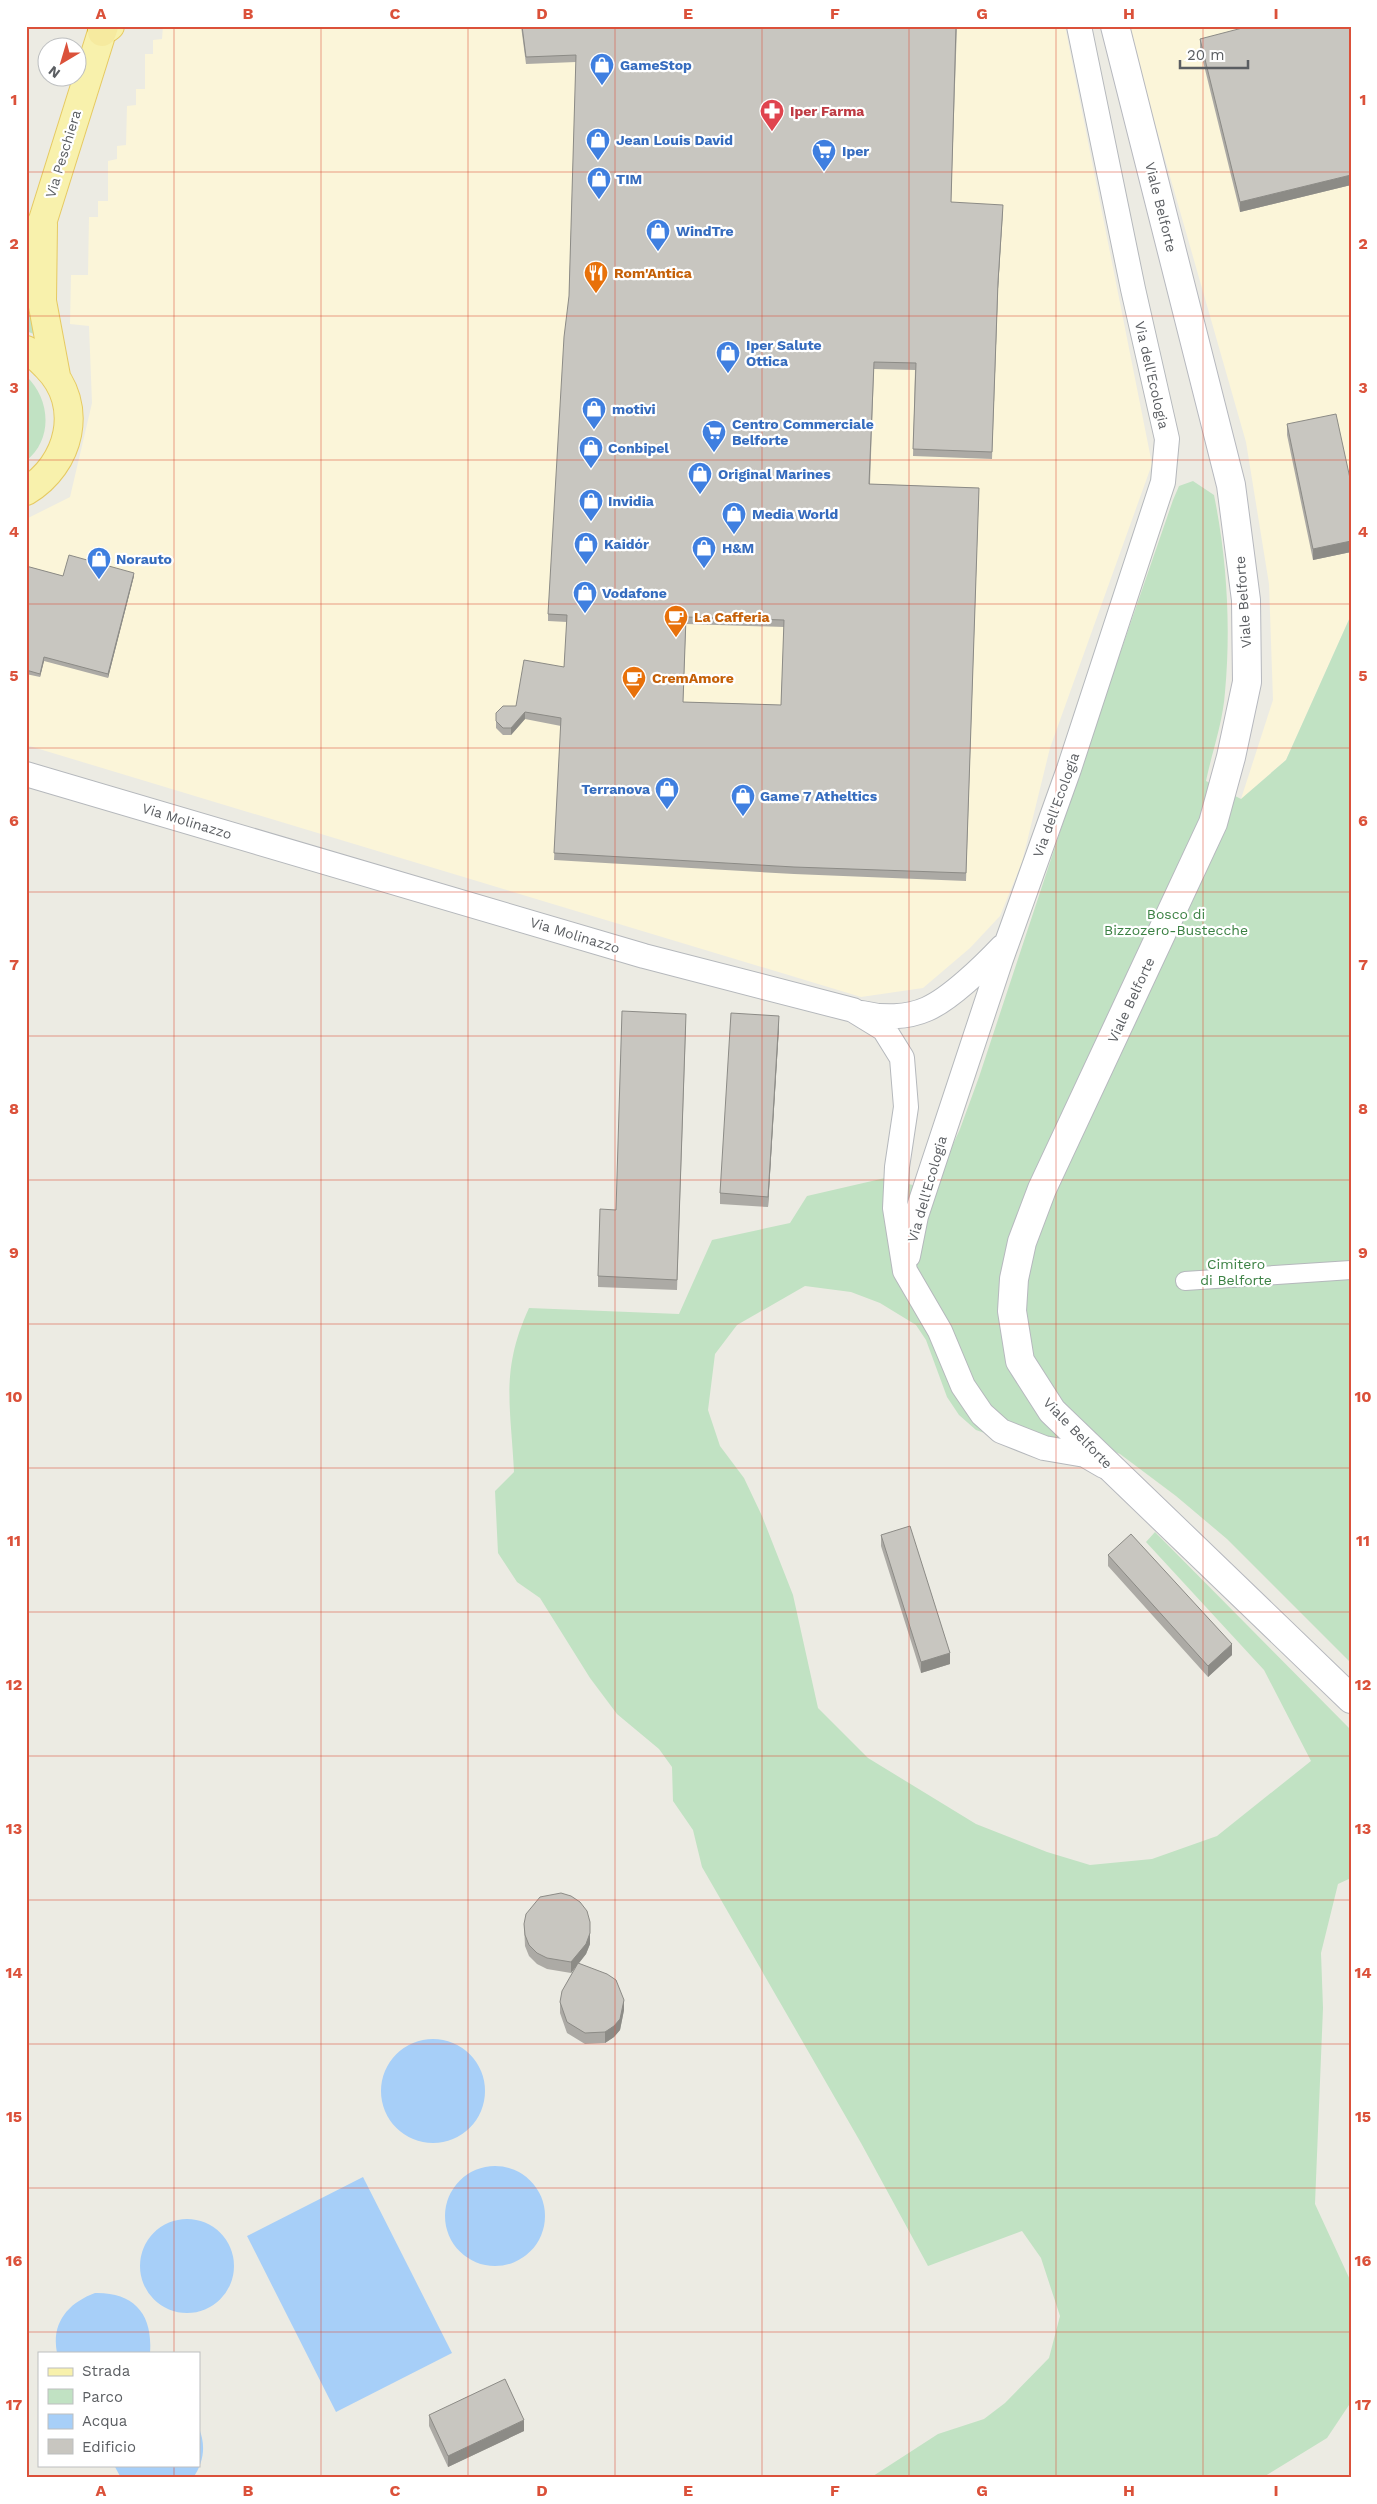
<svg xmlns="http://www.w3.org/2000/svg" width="1377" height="2504" font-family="'Work Sans',sans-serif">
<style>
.commercial{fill:#fbf5d9}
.green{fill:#c1e2c3}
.water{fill:#a7cff8}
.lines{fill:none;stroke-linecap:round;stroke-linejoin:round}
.pedestrian-casing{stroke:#b5b8bc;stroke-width:20}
.minor-casing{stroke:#b5b8bc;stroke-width:26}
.secondary-casing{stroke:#b6b8be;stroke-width:30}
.primary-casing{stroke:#e6ca62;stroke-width:30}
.trunk-casing{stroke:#ddab12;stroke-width:30}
.pedestrian{stroke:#fff;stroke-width:18}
.minor{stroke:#fff;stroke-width:24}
.secondary{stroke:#fff;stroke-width:28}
.primary{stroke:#f8f1ac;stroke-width:28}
.trunk{stroke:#f6ea9f;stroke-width:28}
.wall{fill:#acaaa5;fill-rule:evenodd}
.shaded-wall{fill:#8c8b86}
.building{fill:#c8c6c0;stroke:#8c8b86;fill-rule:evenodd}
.grid{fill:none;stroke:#db513a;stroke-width:1;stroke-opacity:0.55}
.labels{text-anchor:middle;stroke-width:4.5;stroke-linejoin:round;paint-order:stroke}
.shop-label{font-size:14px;font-weight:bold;fill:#366cbe;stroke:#fff;text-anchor:start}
.health-label{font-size:14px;font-weight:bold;fill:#be3a42;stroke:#fff;text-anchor:start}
.street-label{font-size:14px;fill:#5b5e62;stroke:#fff}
.food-label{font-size:14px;font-weight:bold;fill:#c56008;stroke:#fff;text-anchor:start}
.park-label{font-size:14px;fill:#3b8143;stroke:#fff}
.neatline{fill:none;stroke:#db513a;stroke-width:2}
.grid-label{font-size:16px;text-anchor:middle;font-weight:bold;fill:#db513a}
</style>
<rect width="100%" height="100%" fill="#ecebe3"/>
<path class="commercial" d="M163 26H1065L1152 464 1050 748 1022 862 1000 916 970 948 923 988 861 997 26 745V519L70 497 92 403 89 326 70 324 71 275H88L89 217H98V201H108V161L117 159V146L126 145 127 106 136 105V89H145V54H153V40L162 39Z
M1127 26H1351V615L1286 760 1241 799 1273 700 1269 584 1246 442Z"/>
<path class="green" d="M27 277 34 334 26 331Z
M26 376C50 398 54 439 26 461Z
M1193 481 1214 495C1227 559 1231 627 1225 692 1223 722 1212 752 1206 781L1241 799 1286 760 1351 615V1663L1227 1539 1176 1496 1120 1454 1101 1446 996 1437 976 1430 959 1415 947 1397 926 1340 916 1325 880 1303 851 1292 805 1286 737 1325 715 1354 708 1410 720 1446 744 1478 762 1516 793 1595 818 1708 868 1758 976 1824 1047 1852 1090 1865 1152 1859 1217 1836 1311 1761 1264 1670 1146 1542 1155 1532 1351 1730V1878L1338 1884 1321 1953 1323 2008 1315 2204 1351 2282V2402L1327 2438 1262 2478H870L938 2434 984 2419 1005 2403 1049 2358 1060 2316 1041 2258 1022 2231 928 2266 861 2143 702 1867 693 1830 673 1801 672 1767 659 1749 617 1714 590 1678 540 1598 517 1582 498 1553 495 1491 514 1472C511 1407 500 1371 529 1308L679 1314 712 1240 790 1223 807 1196 885 1178 932 1190 960 1129 979 1077 1094 729 1173 500 1179 486Z"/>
<path class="water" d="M381 2091a52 52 0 1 1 104 0a52 52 0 1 1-104 0Z
M445 2216a50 50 0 1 1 100 0a50 50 0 1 1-100 0Z
M363 2177 452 2353 336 2412 247 2236Z
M140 2266a47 47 0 1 1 94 0a47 47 0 1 1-94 0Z
M95 2293C134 2292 153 2314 150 2353H57C51 2323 68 2303 95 2293Z
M199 2428C206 2446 204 2462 193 2478H121L114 2465H199Z"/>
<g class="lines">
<defs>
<path id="pedestrian" d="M1185 1281 1351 1270"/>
<path id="minor" d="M26 774 644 956 853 1010 884 1029 902 1058 906 1107 897 1167 895 1208 905 1271 940 1331 963 1386 982 1414 1001 1431 1044 1448 1085 1455 1104 1466
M862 1013C882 1018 907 1018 927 1009 950 999 984 966 1002 947
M908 1256 916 1216 1001 959 1069 769 1163 482 1167 439 1133 289 1079 26"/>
<path id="secondary" d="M1115 26 1231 485 1246 600 1247 682 1231 757 1213 823 1042 1189 1022 1242 1014 1279 1012 1311 1020 1361 1052 1411 1351 1699"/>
<path id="primary" d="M43 224 42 301 56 376
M26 252 43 220 102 32 110 26
M26 350C35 354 40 360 47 367 85 405 70 465 26 491"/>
<path id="trunk" d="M102 32 104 26"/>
</defs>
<use href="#pedestrian" class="pedestrian-casing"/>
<use href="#minor" class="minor-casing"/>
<use href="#secondary" class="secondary-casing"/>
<use href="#primary" class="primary-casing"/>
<use href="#trunk" class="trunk-casing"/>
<use href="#pedestrian" class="pedestrian"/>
<use href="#minor" class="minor"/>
<use href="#secondary" class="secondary"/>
<use href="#primary" class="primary"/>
<use href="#trunk" class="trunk"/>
</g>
<path class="wall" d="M521 26H957L951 202 1003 212 998 289 992 459 913 456 915 370 874 369 870 484 979 488 966 881 794 874 554 860 561 726 525 719 511 735H503L496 728V713L516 706 564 667 567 622 548 621V614L569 296 576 62 526 64ZM686 624 784 627 781 705 683 702Z
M1351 26V185L1240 212 1200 49V39Z
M1287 424 1351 483V552L1313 560 1287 435Z
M26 566 63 576H134L108 678 44 661 40 677 26 674Z
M686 1025 677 1290 598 1287V1276L616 1210Z
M779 1027 768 1207 720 1204V1193Z
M881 1535 950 1664 921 1673 881 1546Z
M1108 1555 1232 1655 1208 1677 1108 1566Z
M524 1924 590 1944 586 1954 579 1963 624 2010 620 2030 614 2037 605 2043 585 2044 567 2033 560 2013V2002L576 1966 571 1973 547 1969 537 1964 529 1956 525 1946Z
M429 2415 524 2431 448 2467 429 2426Z"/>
<path class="shaded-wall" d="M1351 175V185L1240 212V202Z
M1003 205 998 289 992 459 998 282Z
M1351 541V552L1313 560V549Z
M134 573V576L108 678V674Z
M44 657V661L40 677V674Z
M525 712V719L511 735V728Z
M779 1016V1027L768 1207V1197Z
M1232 1644V1655L1208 1677V1666Z
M950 1653V1664L921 1673V1662Z
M590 1922V1944L586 1954 571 1973V1962Z
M624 2000V2010L620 2030 614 2037 605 2043V2032Z
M524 2420V2431L448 2467V2456Z"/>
<path class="building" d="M522 26H956L951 202 1003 205 998 282 992 452 913 449 916 363 874 362 869 484 979 488 966 873 794 867 554 853 561 718 525 712 511 728H503L496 721V713L503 706H516L524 660 564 667 567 615 548 614 564 337 569 296 576 55 526 57ZM686 617 784 620 781 705 683 702Z
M1250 26H1351V175L1240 202 1200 39Z
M1336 414 1351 483V541L1313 549 1287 424Z
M69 555 134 573 108 674 44 657 40 674 26 670V566L63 576Z
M622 1011 686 1014 677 1280 598 1276 600 1209 616 1210Z
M731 1013 779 1016 768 1197 720 1193Z
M910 1526 950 1653 921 1662 881 1535Z
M1131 1534 1232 1644 1208 1666 1108 1555Z
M561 1893 571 1896 580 1902 587 1911 590 1922V1933L586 1944 571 1962 547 1958 537 1953 529 1945 525 1935 524 1924 526 1914 540 1897Z
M578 1963 607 1974 616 1980 624 2000 620 2019 614 2026 605 2032 585 2033 567 2022 560 2002 562 1991Z
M505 2379 524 2420 448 2456 429 2415Z"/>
<path class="grid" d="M174 26V2353M321 26V2478M468 26V2478M615 26V2478M762 26V2478M909 26V2478M1056 26V2478M1203 26V2478M26 172H1351M26 316H1351M26 460H1351M26 604H1351M26 748H1351M26 892H1351M26 1036H1351M26 1180H1351M26 1324H1351M26 1468H1351M26 1612H1351M26 1756H1351M26 1900H1351M26 2044H1351M26 2188H1351M26 2332H1351M174 2465V2478"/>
<defs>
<symbol id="shop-pin" viewBox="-11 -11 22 30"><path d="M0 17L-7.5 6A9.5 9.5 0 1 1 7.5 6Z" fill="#3f7fe0" stroke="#fff"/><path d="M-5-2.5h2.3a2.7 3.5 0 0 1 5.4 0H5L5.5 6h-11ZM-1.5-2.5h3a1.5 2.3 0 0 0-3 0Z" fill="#fff"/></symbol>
<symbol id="pharmacy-pin" viewBox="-11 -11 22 30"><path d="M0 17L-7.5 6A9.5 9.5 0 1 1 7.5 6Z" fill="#e0444e" stroke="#fff"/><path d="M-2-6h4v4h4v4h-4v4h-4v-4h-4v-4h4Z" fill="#fff"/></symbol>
<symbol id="supermarket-pin" viewBox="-11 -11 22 30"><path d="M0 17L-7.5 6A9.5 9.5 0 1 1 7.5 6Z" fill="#3f7fe0" stroke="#fff"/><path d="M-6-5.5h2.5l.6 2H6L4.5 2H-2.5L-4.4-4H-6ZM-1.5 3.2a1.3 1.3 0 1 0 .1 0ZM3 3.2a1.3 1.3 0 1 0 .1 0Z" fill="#fff"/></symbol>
<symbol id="restaurant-pin" viewBox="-11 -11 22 30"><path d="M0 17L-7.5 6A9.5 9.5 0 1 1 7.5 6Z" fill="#e8710a" stroke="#fff"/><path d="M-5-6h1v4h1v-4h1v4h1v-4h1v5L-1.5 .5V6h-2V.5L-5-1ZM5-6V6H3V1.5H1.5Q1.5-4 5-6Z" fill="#fff"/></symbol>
<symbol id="cafe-pin" viewBox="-11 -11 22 30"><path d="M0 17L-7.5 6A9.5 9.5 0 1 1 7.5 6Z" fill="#e8710a" stroke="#fff"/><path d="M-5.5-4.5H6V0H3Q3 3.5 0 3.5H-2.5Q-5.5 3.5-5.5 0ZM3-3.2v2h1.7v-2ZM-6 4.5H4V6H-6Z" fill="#fff"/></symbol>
</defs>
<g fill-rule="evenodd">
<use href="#shop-pin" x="588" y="51" width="28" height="38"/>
<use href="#pharmacy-pin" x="758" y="97" width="28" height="38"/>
<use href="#shop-pin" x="584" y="126" width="28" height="38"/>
<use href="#supermarket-pin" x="810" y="137" width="28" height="38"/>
<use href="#shop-pin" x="585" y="165" width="28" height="38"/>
<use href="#shop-pin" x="644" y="217" width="28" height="38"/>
<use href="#restaurant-pin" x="582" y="259" width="28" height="38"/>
<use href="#shop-pin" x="714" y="339" width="28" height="38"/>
<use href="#shop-pin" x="580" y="395" width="28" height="38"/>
<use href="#supermarket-pin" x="700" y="418" width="28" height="38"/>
<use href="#shop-pin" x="577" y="434" width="28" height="38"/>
<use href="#shop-pin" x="686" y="460" width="28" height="38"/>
<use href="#shop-pin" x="577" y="487" width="28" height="38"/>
<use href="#shop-pin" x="720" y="500" width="28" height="38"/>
<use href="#shop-pin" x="572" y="530" width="28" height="38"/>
<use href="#shop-pin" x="690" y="534" width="28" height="38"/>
<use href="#shop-pin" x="85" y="545" width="28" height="38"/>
<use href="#shop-pin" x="571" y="579" width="28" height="38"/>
<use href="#cafe-pin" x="662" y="603" width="28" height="38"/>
<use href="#cafe-pin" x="620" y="664" width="28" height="38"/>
<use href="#shop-pin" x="653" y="775" width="28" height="38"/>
<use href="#shop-pin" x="729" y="782" width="28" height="38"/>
</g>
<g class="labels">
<g class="shop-label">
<text x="620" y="70">GameStop</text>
<text x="616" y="145">Jean Louis David</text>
<text x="842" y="156">Iper</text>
<text x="616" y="184">TIM</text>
<text x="676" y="236">WindTre</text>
<text x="746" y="350">Iper Salute<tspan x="746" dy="16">Ottica</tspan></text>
<text x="612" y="414">motivi</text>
<text x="732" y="429">Centro Commerciale<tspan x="732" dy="16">Belforte</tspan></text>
<text x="608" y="453">Conbipel</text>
<text x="718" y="479">Original Marines</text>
<text x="608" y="506">Invidia</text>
<text x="752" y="519">Media World</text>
<text x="604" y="549">Kaidór</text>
<text x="722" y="553">H&amp;M</text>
<text x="116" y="564">Norauto</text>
<text x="602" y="598">Vodafone</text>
<text x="650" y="794" text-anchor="end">Terranova</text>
<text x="760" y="801">Game 7 Atheltics</text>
</g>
<g class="health-label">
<text x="790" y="116">Iper Farma</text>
</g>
<g class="street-label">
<text transform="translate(63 154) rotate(-73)" y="5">Via Peschiera</text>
<text transform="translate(1161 207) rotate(76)" y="5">Viale Belforte</text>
<text transform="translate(1152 375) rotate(77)" y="5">Via dell'Ecologia</text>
<text transform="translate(1243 602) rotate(-94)" y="5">Viale Belforte</text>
<text transform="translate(1056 805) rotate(-70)" y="5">Via dell'Ecologia</text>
<text transform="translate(187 821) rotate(17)" y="5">Via Molinazzo</text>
<text transform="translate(575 935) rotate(17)" y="5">Via Molinazzo</text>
<text transform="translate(1131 1000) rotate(-65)" y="5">Viale Belforte</text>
<text transform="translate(927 1189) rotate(-74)" y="5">Via dell'Ecologia</text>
<text transform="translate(1078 1433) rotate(46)" y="5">Viale Belforte</text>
</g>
<g class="food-label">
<text x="614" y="278">Rom'Antica</text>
<text x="694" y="622">La Cafferia</text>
<text x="652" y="683">CremAmore</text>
</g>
<g class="park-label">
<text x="1176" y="919">Bosco di<tspan x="1176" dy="16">Bizzozero-Bustecche</tspan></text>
<text x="1236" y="1269">Cimitero<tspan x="1236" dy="16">di Belforte</tspan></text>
</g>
</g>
<rect width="1377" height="2504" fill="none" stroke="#ffffff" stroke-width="55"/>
<rect x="38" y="2352" width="162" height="115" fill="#ffffff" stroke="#bdbfc0"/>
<rect x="48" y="2368" width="25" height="8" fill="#f8f1ac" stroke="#bdbfc0"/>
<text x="82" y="2376" font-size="15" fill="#5b5e62">Strada</text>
<rect x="48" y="2389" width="25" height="15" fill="#c1e2c3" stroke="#bdbfc0"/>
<text x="82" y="2402" font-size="15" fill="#5b5e62">Parco</text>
<rect x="48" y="2414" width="25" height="15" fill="#a7cff8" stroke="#bdbfc0"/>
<text x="82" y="2426" font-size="15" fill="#5b5e62">Acqua</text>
<rect x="48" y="2439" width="25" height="15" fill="#c8c6c0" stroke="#bdbfc0"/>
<text x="82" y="2452" font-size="15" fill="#5b5e62">Edificio</text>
<g transform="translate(62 62) rotate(218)"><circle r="24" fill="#ffffff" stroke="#bdbfc0"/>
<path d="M0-4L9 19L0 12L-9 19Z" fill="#db513a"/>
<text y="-8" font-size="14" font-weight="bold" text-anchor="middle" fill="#5b5e62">N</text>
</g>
<path d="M1180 60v8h68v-8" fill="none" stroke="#5b5e62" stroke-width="2.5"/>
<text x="1187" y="60" font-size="15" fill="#5b5e62" stroke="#ffffff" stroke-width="4" paint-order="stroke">20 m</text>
<rect x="28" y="28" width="1322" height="2448" class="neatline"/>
<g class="grid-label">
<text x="101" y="19">A</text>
<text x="248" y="19">B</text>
<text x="395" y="19">C</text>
<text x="542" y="19">D</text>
<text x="688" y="19">E</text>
<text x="835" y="19">F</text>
<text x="982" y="19">G</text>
<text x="1129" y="19">H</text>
<text x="1276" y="19">I</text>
<text x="14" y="105">1</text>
<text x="1363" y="105">1</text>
<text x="14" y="249">2</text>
<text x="1363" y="249">2</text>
<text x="14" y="393">3</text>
<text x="1363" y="393">3</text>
<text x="14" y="537">4</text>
<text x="1363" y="537">4</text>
<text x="14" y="681">5</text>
<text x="1363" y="681">5</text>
<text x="14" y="826">6</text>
<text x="1363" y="826">6</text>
<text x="14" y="970">7</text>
<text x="1363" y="970">7</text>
<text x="14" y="1114">8</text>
<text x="1363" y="1114">8</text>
<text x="14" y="1258">9</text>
<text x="1363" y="1258">9</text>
<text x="14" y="1402">10</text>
<text x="1363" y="1402">10</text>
<text x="14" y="1546">11</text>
<text x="1363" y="1546">11</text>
<text x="14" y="1690">12</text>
<text x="1363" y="1690">12</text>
<text x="14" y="1834">13</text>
<text x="1363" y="1834">13</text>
<text x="14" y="1978">14</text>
<text x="1363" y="1978">14</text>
<text x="14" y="2122">15</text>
<text x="1363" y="2122">15</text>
<text x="14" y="2266">16</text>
<text x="1363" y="2266">16</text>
<text x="14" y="2410">17</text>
<text x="1363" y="2410">17</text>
<text x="101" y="2496">A</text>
<text x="248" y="2496">B</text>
<text x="395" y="2496">C</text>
<text x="542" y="2496">D</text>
<text x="688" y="2496">E</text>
<text x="835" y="2496">F</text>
<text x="982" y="2496">G</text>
<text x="1129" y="2496">H</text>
<text x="1276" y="2496">I</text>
</g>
</svg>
